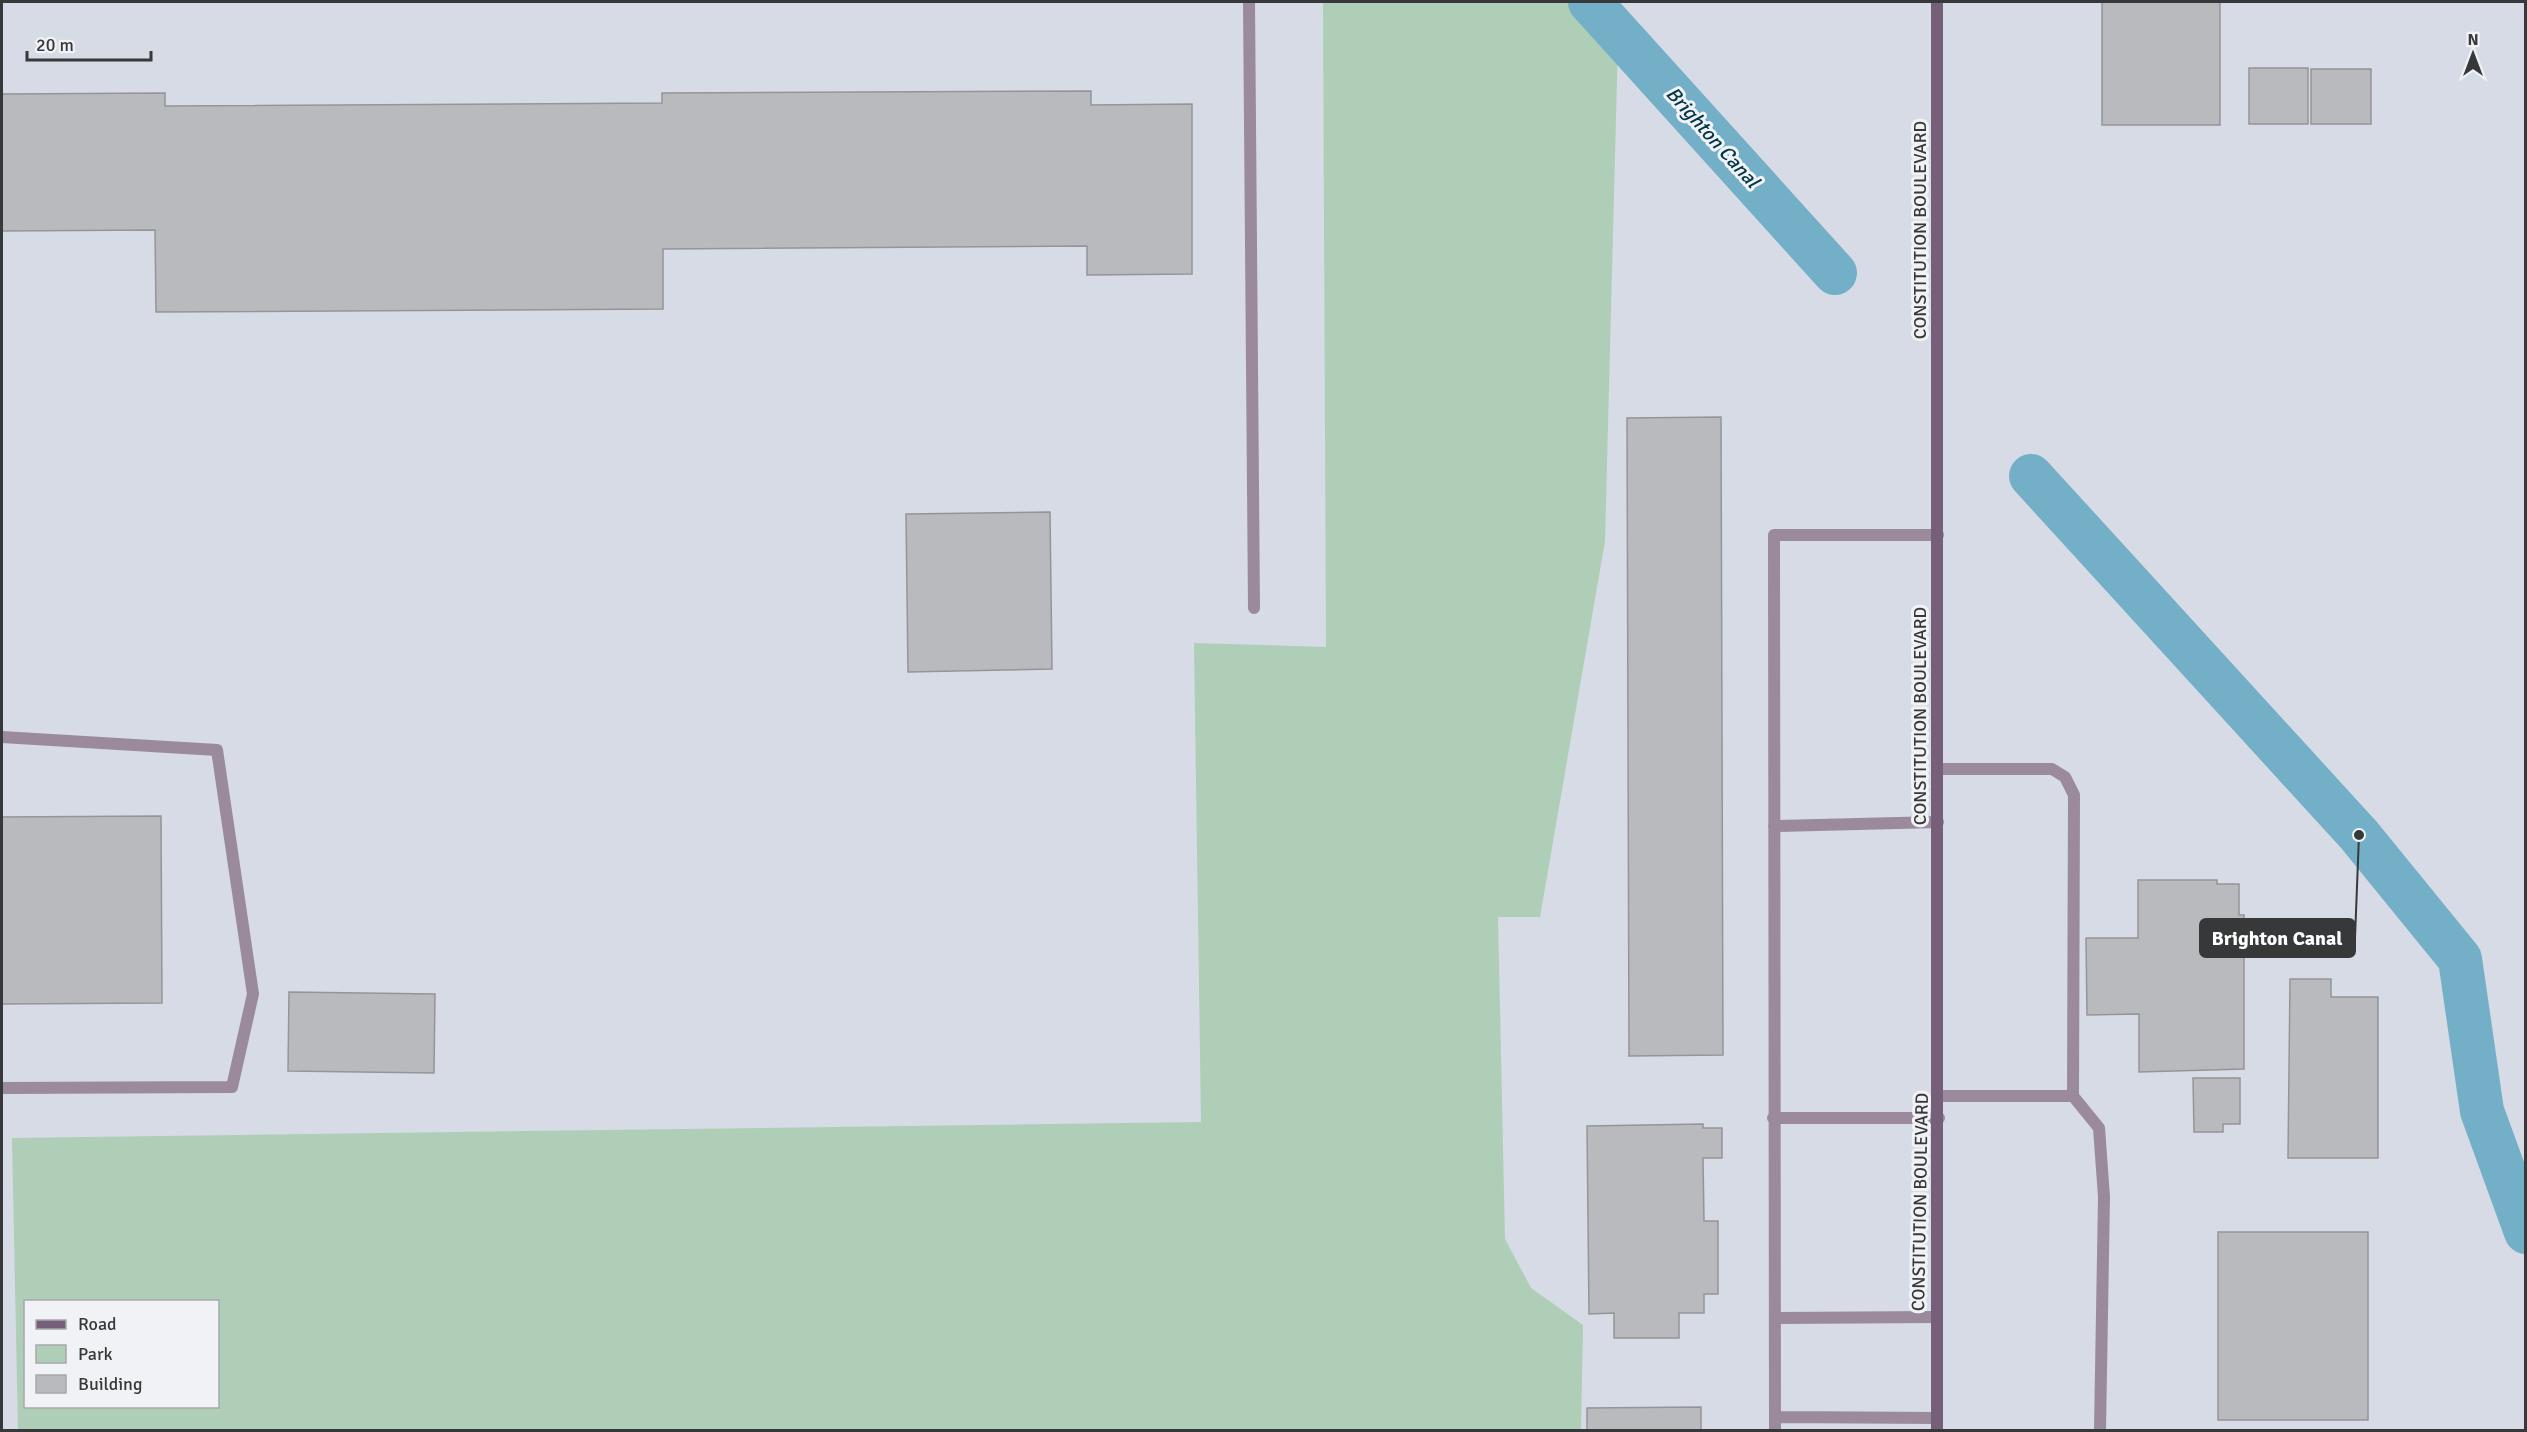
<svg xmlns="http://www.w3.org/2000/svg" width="2527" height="1432" font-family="Signika,sans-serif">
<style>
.built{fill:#d6dbe5;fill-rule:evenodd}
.green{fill:#aeceb8;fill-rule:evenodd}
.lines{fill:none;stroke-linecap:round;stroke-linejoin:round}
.canal{stroke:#74afc8;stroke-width:44}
.building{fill:#b9babd;stroke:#949598;stroke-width:1.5}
.lane{stroke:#9b8a9b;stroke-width:12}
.secondary{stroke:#765f78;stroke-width:12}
.labels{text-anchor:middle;stroke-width:6;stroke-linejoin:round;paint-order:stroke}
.street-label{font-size:18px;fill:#373839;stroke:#f1f2f5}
.water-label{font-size:20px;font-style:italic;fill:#003748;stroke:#f1f2f5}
.leader{fill:none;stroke:#373839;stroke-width:2}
.callout-dot{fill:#373839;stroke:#f1f2f5;stroke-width:2}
.callout{fill:#373839;stroke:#373839;stroke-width:2}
.callout-label{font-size:20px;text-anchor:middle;font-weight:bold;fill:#fff}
</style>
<rect width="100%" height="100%" fill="#e3e5e8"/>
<path class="built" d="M2 2H2525V1430H2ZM26 1302H218V1406H26Z"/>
<path class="green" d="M1323 2H1619L1605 541 1540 917H1498L1505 1239 1531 1288 1583 1325 1581 1430H18L12 1138 1201 1122 1194 643 1326 647ZM26 1302H218V1406H26Z"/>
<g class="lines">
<path class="canal" d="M1590 2 1835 273
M2031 476 2359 835 2460 959 2482 1111 2526 1232"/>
</g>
<path class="building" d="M2102 2H2220V125H2102Z
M2249 68H2308V124H2249Z
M2311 69H2371V124H2311Z
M1091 91V105L1192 104V274L1087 275V246L663 249V309L156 312 155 230 2 231V94L165 93V106L662 103V93Z
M1721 417 1723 1055 1629 1056 1627 418Z
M1050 512 1052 669 908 672 906 514Z
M161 816 162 1003 2 1004V817Z
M2138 880H2217V884H2239V915H2244V1069L2139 1072V1014L2087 1015 2086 938H2138Z
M2290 979H2331V997H2378V1158H2288Z
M289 992 435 994 434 1073 288 1071Z
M2193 1078H2240V1124H2223V1132H2194Z
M1703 1124V1128H1722V1158H1703L1704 1221H1718V1294H1704V1313H1679V1338H1614V1313L1589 1314 1587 1126Z
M2218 1232H2368V1420H2218Z
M1701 1407V1430H1587V1408Z"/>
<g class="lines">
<path class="lane" d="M1249 2 1254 608
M2 737 217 750 253 994 232 1087 2 1088
M1938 769H2052L2065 777 2074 795 2073 1096H1939
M1774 826 1938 822
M2073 1096 2099 1128 2104 1197 2100 1430
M1773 1118H1939
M1775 1318 1936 1317
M1775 1417 1937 1418
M1775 1430 1774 535H1938"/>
<path class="secondary" d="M1937 1430V2"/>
</g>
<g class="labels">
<g class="street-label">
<text transform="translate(1920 230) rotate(-90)" y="6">CONSTITUTION BOULEVARD</text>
<text transform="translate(1920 716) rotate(-90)" y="6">CONSTITUTION BOULEVARD</text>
<text transform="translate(1920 1202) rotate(-89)" y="6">CONSTITUTION BOULEVARD</text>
</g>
<g class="water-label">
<text transform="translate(1713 137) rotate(48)" y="7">Brighton Canal</text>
</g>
</g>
<path class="leader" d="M2359 835L2355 938"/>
<circle class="callout-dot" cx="2359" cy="835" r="6"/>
<rect class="callout" x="2200" y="919" width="155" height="38" rx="6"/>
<g class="callout-label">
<text x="2277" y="945">Brighton Canal</text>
</g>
<rect width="2527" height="1432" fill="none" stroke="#373839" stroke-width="6"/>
<rect x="24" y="1300" width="195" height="108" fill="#f1f2f5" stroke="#a7a8aa" stroke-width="1.5"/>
<rect x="36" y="1320" width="30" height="9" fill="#765f78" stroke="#a7a8aa" stroke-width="1.5"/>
<text x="78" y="1330" font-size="18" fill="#373839">Road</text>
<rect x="36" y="1345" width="30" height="18" fill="#aeceb8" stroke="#a7a8aa" stroke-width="1.5"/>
<text x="78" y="1360" font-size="18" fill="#373839">Park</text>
<rect x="36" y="1375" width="30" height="18" fill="#b9babd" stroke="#a7a8aa" stroke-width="1.5"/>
<text x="78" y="1390" font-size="18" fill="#373839">Building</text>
<g transform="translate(2473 54)" stroke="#f1f2f5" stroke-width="4.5" paint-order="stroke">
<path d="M0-4.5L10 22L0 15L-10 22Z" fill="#373839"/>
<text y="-9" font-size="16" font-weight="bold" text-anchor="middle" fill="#373839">N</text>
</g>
<path d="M27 51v9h124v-9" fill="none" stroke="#373839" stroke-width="3"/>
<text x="36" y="51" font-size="18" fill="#373839" stroke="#f1f2f5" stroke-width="4.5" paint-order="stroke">20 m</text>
</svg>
